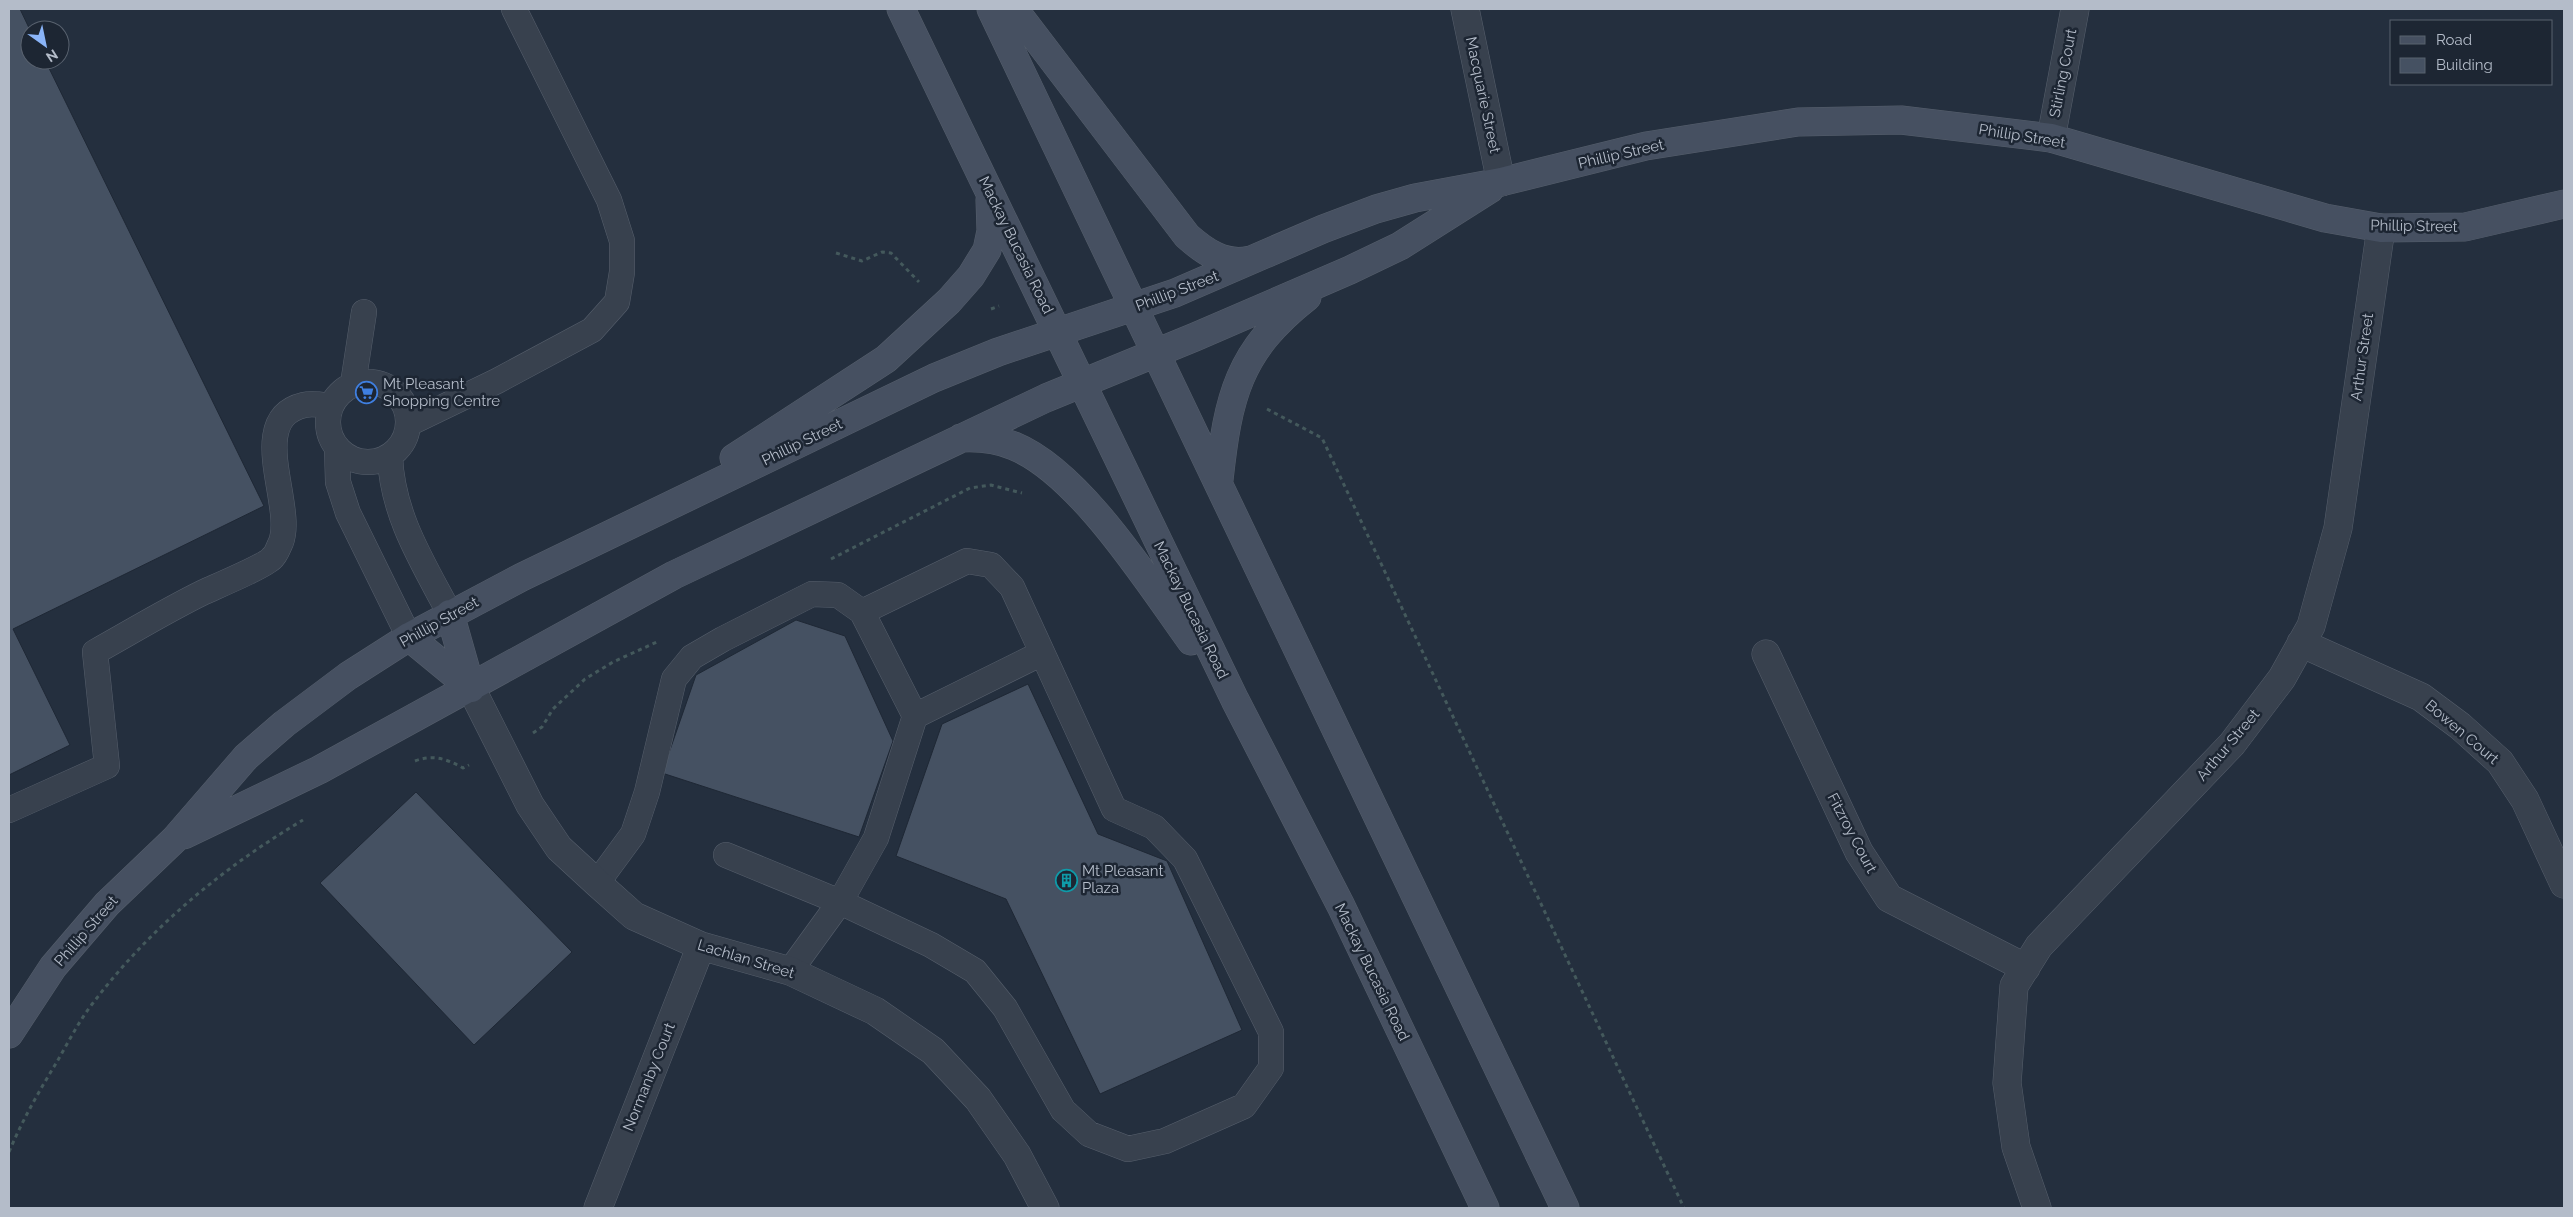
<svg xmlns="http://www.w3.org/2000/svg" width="2573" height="1217" font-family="Raleway,sans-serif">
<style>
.building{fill:#455162;stroke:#1f2835}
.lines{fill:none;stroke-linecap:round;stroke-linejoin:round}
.lane-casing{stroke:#565f6c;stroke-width:26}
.street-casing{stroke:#565f6c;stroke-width:29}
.secondary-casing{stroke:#565f6c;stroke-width:29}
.path{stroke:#44595c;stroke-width:3;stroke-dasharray:4 4;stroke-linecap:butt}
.lane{stroke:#38414e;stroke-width:25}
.street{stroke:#38414e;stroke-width:28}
.secondary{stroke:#465061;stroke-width:28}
.labels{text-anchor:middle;stroke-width:5;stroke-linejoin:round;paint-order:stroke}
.street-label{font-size:15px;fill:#b4bcc9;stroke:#1d2633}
.poi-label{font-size:15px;fill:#b4bcc9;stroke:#1d2633;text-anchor:start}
</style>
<rect width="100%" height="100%" fill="#242f3e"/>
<path class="building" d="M9 9H20L30 30V60H45L264 506 13 629 70 745 9 775Z
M796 620 845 636 893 741 859 837 662 773 696 675Z
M1028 684 1098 834 1167 861 1242 1030 1100 1094 1006 899 896 856 942 724Z
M416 792 572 952 474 1045 320 883Z"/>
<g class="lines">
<defs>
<path id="lane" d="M328 422a40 40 0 1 1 80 0a40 40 0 1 1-80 0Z
M353 384 364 312
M408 424 497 381 592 330 617 302 622 272V241L609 200 514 9
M337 448 338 482 348 513 409 637
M390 456C392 515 423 563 450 614
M915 716 1042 653
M9 810 107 766 95 652C131 632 167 610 204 592 217 586 265 566 272 558 276 555 279 546 281 542 295 505 245 419 304 405 312 403 323 405 331 406
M726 855 840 902 931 945 975 971 1005 1008 1063 1110 1089 1134 1128 1149 1165 1141 1244 1106 1271 1068V1032L1185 859 1154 827 1114 809 1012 587 991 565 967 561 862 612
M597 883 633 834 647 792 674 679 692 657 723 639 812 594 838 595 862 612 915 716 876 838 840 902 790 971"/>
<path id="street" d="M1465 9 1501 182
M2051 138 2075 9
M2301 643 2421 697 2460 726 2500 762 2525 800 2564 884
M1766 654 1859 852 1889 898 2026 968
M471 688 530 805 559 848 597 883 634 916 701 946 790 971 875 1011 933 1051 978 1099 1017 1155 1045 1208
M598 1208 701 946
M2037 1208 2016 1147 2007 1083 2014 986 2039 946 2232 744 2282 678 2311 626 2338 528 2381 228"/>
<path id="secondary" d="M901 9 1235 700 1341 906 1485 1208
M991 9 1565 1208
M1014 9 1187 236C1205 252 1225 266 1250 260
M961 438C979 437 997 439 1014 446 1080 473 1149 583 1191 641
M734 458 886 359 949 301 971 276 987 250 991 231 990 200
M1219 480C1228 397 1238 351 1307 297
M450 614 471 688
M409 637 471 688
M184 835 319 770 674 575 1046 398 1195 337 1350 270 1400 246 1490 189
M9 1034 53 967 107 904 175 839 246 757 284 724 348 676 409 637 522 577 934 378 998 352 1175 293 1323 229 1376 209 1415 198 1501 182 1646 146 1798 122 1901 120 2051 138 2325 218 2381 228 2465 227 2564 204"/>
</defs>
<use href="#lane" class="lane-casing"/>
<use href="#street" class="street-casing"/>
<use href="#secondary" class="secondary-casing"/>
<path class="path" d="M836 253 862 261 882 252 891 253 919 282
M991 309 999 306
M1267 409 1322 438 1684 1208
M831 559 970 488 991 485 1022 493
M533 733 542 727 553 709 585 679 613 662 659 641
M415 761C433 754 447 759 463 768L469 765
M9 1152C22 1121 38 1093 55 1065 67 1045 78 1022 93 1003 150 928 222 868 303 820"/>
<use href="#lane" class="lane"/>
<use href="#street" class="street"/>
<use href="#secondary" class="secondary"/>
</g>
<defs>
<symbol id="supermarket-ring" viewBox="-11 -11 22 22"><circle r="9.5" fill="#1d2633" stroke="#3f7fe0" stroke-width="1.5"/><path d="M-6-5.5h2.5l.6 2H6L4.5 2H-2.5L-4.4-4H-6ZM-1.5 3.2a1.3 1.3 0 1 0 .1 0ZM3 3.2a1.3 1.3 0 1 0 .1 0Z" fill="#3f7fe0"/></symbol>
<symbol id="building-ring" viewBox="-11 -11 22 22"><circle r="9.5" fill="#1d2633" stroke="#0f9aa8" stroke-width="1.5"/><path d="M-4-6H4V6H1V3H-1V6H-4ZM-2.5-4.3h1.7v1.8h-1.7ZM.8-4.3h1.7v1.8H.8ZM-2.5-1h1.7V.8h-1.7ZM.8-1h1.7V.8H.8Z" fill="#0f9aa8"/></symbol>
</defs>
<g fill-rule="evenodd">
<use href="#supermarket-ring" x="354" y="380" width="25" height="25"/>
<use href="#building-ring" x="1054" y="868" width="25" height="25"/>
</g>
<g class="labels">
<g class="street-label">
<text transform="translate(2063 73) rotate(-79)" y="5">Stirling Court</text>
<text transform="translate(1483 95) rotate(78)" y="5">Macquarie Street</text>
<text transform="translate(2022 136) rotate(9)" y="5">Phillip Street</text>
<text transform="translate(1621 154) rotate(-13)" y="5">Phillip Street</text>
<text transform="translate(2414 226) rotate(1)" y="5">Phillip Street</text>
<text transform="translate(1016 245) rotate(64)" y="5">Mackay Bucasia Road</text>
<text transform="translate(1177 291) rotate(-21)" y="5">Phillip Street</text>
<text transform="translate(2362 357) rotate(-82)" y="5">Arthur Street</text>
<text transform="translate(802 442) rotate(-26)" y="5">Phillip Street</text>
<text transform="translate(1191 610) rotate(64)" y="5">Mackay Bucasia Road</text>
<text transform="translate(439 622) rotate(-29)" y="5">Phillip Street</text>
<text transform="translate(2462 732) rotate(40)" y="5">Bowen Court</text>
<text transform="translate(2228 745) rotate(-50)" y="5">Arthur Street</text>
<text transform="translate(1852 833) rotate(62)" y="5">Fitzroy Court</text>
<text transform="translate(86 931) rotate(-49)" y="5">Phillip Street</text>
<text transform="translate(746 959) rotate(17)" y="5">Lachlan Street</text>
<text transform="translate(1372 972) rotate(64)" y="5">Mackay Bucasia Road</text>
<text transform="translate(649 1077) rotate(-68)" y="5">Normanby Court</text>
</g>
<g class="poi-label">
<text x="383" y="389">Mt Pleasant<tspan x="383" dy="17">Shopping Centre</tspan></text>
<text x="1082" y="876">Mt Pleasant<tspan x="1082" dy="17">Plaza</tspan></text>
</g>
</g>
<rect width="2573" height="1217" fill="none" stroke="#b4bcc9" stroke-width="20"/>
<rect x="2390" y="20" width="162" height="65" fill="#1d2633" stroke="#59626f"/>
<rect x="2400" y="36" width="25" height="8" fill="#465061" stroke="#59626f"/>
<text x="2436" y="45" font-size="15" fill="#b4bcc9">Road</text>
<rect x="2400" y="58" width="25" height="15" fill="#455162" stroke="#59626f"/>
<text x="2436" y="70" font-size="15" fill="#b4bcc9">Building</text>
<g transform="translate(45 45) rotate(147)"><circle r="24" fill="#1d2633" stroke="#59626f"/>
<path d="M0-4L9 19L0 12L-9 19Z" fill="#8ab4f8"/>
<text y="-8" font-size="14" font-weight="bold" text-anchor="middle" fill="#b4bcc9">N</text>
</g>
</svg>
